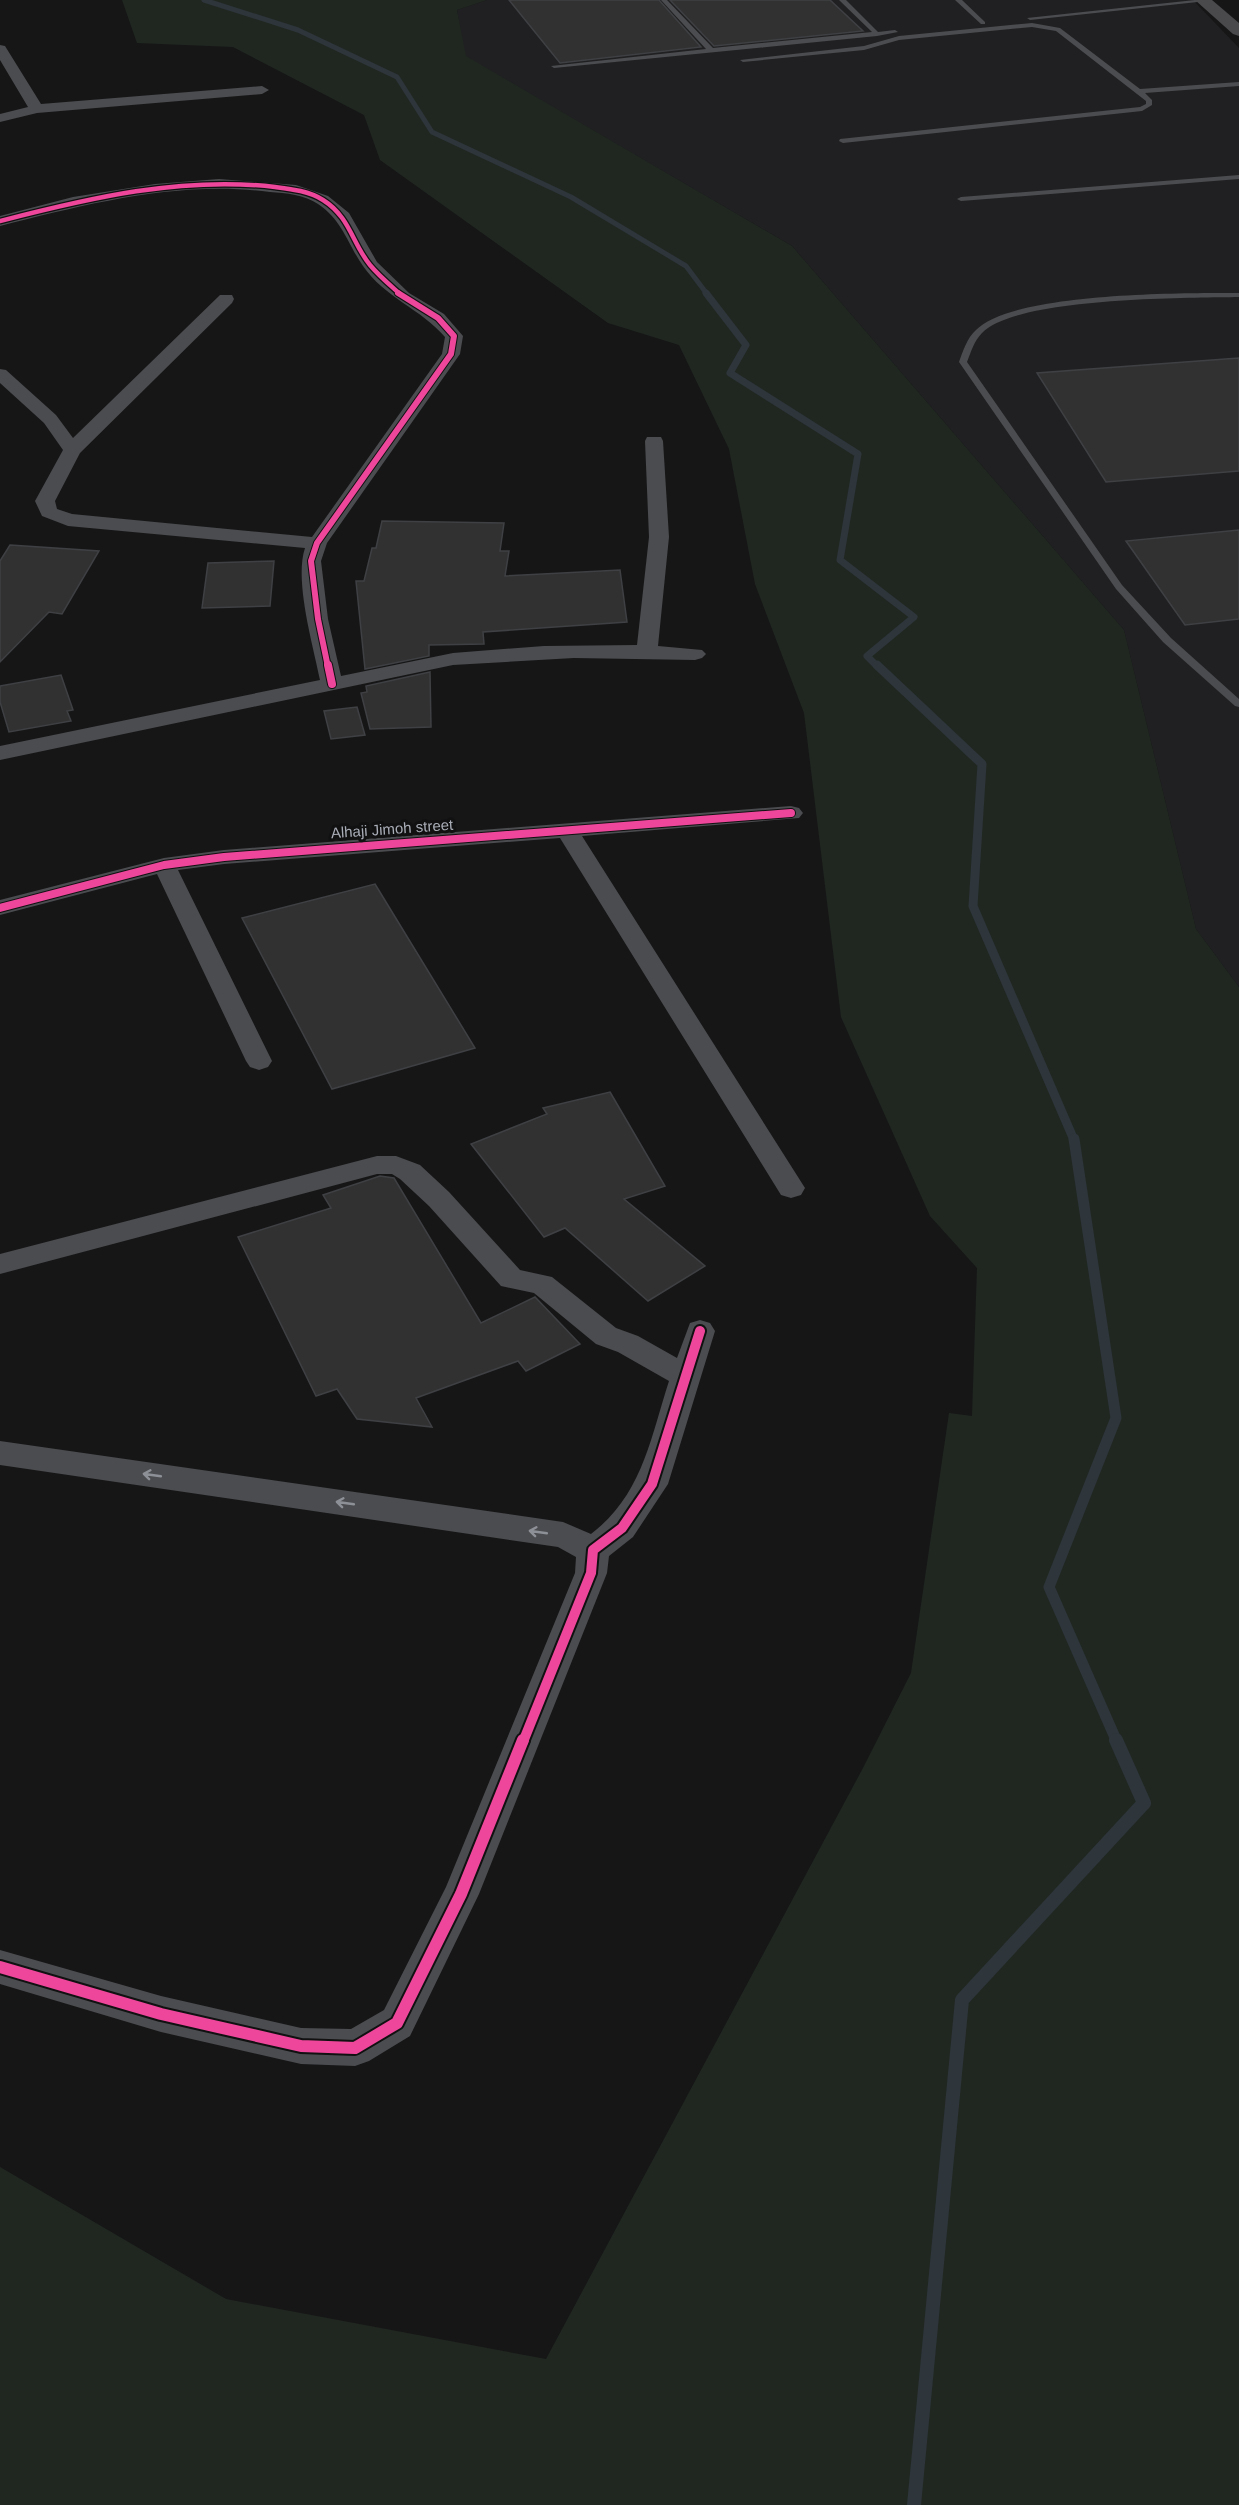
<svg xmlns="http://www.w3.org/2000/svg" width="1239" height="2505" font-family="Arial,sans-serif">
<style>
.built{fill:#202022}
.green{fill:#202721}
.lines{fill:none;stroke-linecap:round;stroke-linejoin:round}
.stream-far4{stroke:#2e353b;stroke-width:5}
.stream-far3{stroke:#2e353b;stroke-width:7}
.stream-far2{stroke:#2e353b;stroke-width:9}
.stream-far1{stroke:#2e353b;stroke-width:11}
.stream{stroke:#2e353b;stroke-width:14}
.building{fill:#313132;stroke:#3f4043;stroke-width:1.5}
.lane{fill:#4b4c4f;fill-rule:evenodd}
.street{fill:#4b4c4f;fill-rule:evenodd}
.secondary{fill:#4a4a4d;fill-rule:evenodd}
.cycleway-far4-casing{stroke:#111112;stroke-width:7}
.cycleway-far3-casing{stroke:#111112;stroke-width:8}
.cycleway-far2-casing{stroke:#111112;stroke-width:10}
.cycleway-far1-casing{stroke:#111112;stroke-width:14}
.cycleway-casing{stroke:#111112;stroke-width:16}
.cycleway-far4{stroke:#ed469a;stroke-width:4.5}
.cycleway-far3{stroke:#ed469a;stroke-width:6}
.cycleway-far2{stroke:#ed469a;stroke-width:8}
.cycleway-far1{stroke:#ed469a;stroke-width:10}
.cycleway{stroke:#ed469a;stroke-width:12}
.oneway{stroke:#8d9097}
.labels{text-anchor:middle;stroke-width:6;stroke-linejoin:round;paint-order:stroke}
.street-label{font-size:15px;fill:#a9adb6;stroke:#111112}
</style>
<rect width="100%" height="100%" fill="#161617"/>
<path class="built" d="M487 0H1193L1239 48V987L1196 929 1124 630 792 246 465 56 457 10Z"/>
<path class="green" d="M122 0H487L457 10 466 56 792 246 1124 630 1196 929 1239 987V2505H0V2167L226 2299 546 2359 863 1768 911 1673 949 1413 972 1416 977 1268 930 1216 841 1017 804 713 755 584 729 449 679 345 608 323 380 160 364 115 233 47 137 43Z"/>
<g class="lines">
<path class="stream-far4" d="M204 0 298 30 397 77 432 132 571 197 686 266 707 294"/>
<path class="stream-far3" d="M706 293 746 345 730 373 858 454 840 560 914 617 867 656 878 667"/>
<path class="stream-far2" d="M877 665 982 764 973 906 1074 1140"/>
<path class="stream-far1" d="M1074 1139 1116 1418 1049 1587 1117 1742"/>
<path class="stream" d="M914 2505 962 2000 1144 1803 1116 1740"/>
</g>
<path class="building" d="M509 0H659L701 47 560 63Z
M670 0H830L863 31 714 46Z
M1239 358V471L1106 482 1037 373Z
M382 521 504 523 500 551H509L505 576 620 570 627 622 483 632 484 644 429 645V656L365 669 356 581H364L372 548H376Z
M1239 530V619L1185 625 1126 541Z
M10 545 99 551 62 614 49 612 0 662V561Z
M274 561 270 606 202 608 208 563Z
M430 672 431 727 370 729 361 693 367 692 366 686Z
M61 675 73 710 67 711 71 721 9 732 0 702V686Z
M357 707 365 735 331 739 324 711Z
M375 884 475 1048 332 1089 242 918Z
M610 1092 665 1186 624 1199 705 1266 648 1301 565 1228 544 1237 471 1144 547 1114 543 1108Z
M380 1176 394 1178 481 1323 535 1297 580 1344 526 1371 518 1361 416 1398 432 1427 357 1419 337 1389 316 1396 238 1237 331 1208 323 1195Z"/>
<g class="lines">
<path class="lane" d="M661 0H667L713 48 872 32 839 0H846L878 32 895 30 898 32 877 36 554 68 551 66 706 49Z
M955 0H962L985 22V24H981Z
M1195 0 1207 1 1030 20 1027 18Z
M1032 23 1060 28 1140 89 1239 82V86L1145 93 1152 100V105L1142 111 843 143 839 141 840 139 1140 107 1146 104V101L1056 31 1032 27 899 40 864 50 743 62 740 60 864 46 899 36Z
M1239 175V179L961 201 957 199 961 197Z
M1239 293V297C1186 298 1017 297 982 333 974 341 971 352 967 362L1122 585 1171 638 1239 699V707L1235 706 1163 642 1116 589 959 362C963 351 967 338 976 330 1014 292 1184 293 1239 293Z"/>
<path class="street" d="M0 45 5 46 41 104 262 86 269 90 262 94 37 113 0 122V114L28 107 0 60Z
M219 179 296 185 328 196 349 213 377 262 409 293 444 314 463 336 460 354 327 543 321 561 328 619 341 676 453 653 544 646 637 645 649 537 645 441 647 437H661L663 441 669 537 658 646 702 650 706 654 702 658 695 660 574 658 453 665 0 760V746L320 680C313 645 294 580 305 548L68 526 42 516 35 501 63 450 44 423 0 383V369L6 370 56 415 73 438 220 295H232L234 299 232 303 80 453 55 501 57 509 72 514 312 537 442 354 445 337C421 309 384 297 363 266 347 243 343 221 318 204 305 195 286 193 270 192 179 180 87 204 0 226V216L73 197 155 184Z
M791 806 799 808 803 813 799 818 582 836 805 1188 801 1195 791 1198 781 1195 560 838 224 864 178 870 272 1061 268 1067 259 1070 250 1067 246 1061 157 874 0 915V900L164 858 224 850Z
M377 1156H396L420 1165 449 1192 520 1270 552 1277 616 1328 638 1336 677 1358 690 1323 700 1320 710 1323 715 1331 668 1484 633 1537 609 1556 607 1573 479 1894 410 2036 369 2061 355 2066 301 2064 161 2032 0 1984V1950L161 1996 301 2028 351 2029 384 2010 446 1887 575 1573 576 1557 558 1547 0 1465V1441L563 1522 591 1534C642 1495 650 1440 669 1381L618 1352 596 1344 534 1293 501 1286 429 1206 400 1179 392 1174H377L0 1274V1254Z"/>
<path class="secondary" d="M1195 0H1212L1239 23V36L1233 34Z"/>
<defs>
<path id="cycleway-far4" d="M0 221C89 198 182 176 275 187 291 189 309 191 323 200 350 217 352 243 370 265 379 276 390 285 400 294"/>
<path id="cycleway-far3" d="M328 667 318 619 311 561 317 543 451 354 454 336 438 318 398 293"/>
<path id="cycleway-far2" d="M328 665 332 684
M0 908 164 865 224 857 791 813"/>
<path id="cycleway-far1" d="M523 1742 591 1573 593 1550 622 1528 652 1484 700 1331"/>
<path id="cycleway" d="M0 1967 161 2014 301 2046 355 2048 397 2023 461 1894 523 1740"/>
</defs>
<use href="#cycleway-far4" class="cycleway-far4-casing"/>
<use href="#cycleway-far3" class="cycleway-far3-casing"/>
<use href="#cycleway-far2" class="cycleway-far2-casing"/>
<use href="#cycleway-far1" class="cycleway-far1-casing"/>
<use href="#cycleway" class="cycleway-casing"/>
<use href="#cycleway-far4" class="cycleway-far4"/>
<use href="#cycleway-far3" class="cycleway-far3"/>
<use href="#cycleway-far2" class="cycleway-far2"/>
<use href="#cycleway-far1" class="cycleway-far1"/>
<use href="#cycleway" class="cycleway"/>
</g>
<defs><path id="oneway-shaft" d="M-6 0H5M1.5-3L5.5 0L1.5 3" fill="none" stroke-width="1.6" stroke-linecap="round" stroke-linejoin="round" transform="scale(1.5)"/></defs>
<g class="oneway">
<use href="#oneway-shaft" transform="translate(152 1475) rotate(-172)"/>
<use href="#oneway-shaft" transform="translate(345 1503) rotate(-172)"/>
<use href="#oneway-shaft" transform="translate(538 1532) rotate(-172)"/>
</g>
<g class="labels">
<g class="street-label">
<text transform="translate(392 829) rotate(-4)" y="5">Alhaji Jimoh street</text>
</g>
</g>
</svg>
